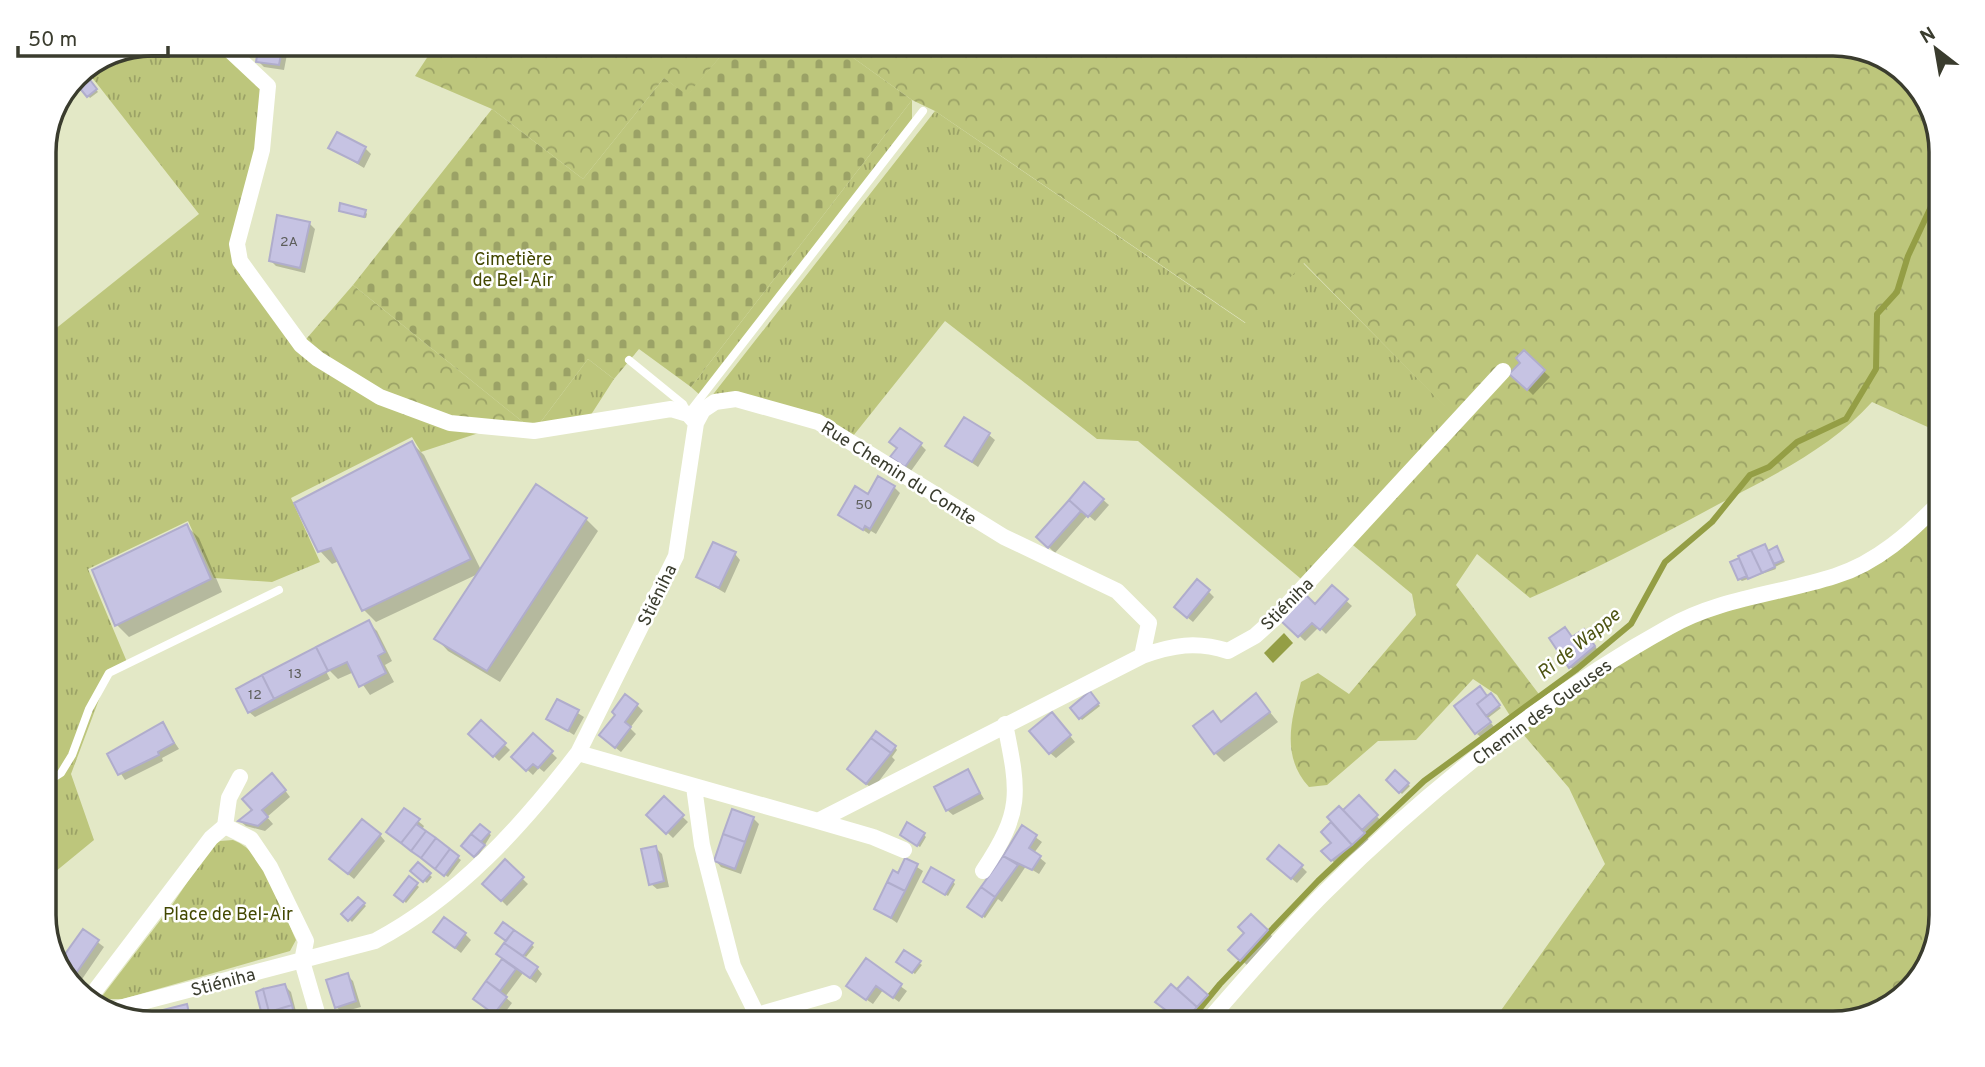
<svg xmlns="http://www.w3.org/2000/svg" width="1985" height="1067" font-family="Overpass,sans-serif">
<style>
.grass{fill:url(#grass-tufts)}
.forest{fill:url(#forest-crowns)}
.cemetery{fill:url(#cemetery-stones)}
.water{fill:#949e45}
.shadow{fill:#0003}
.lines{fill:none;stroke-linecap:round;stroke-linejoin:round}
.stream{stroke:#949e45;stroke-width:6}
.building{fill:#c6c3e3;stroke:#b0adcc;stroke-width:2}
.lane{stroke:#fff;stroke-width:8}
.street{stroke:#fff;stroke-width:16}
.labels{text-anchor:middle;stroke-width:5;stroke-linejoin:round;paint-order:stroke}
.number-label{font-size:14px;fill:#5d5e5b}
.park-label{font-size:18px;fill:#434801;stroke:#fff}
.street-label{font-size:18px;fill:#3a3c2e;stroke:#fff}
.water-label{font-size:19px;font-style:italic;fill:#4d5311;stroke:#fff}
.rim{fill:none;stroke:#3a3c2e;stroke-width:3.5}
</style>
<defs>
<pattern id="grass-tufts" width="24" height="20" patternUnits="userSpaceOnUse" patternTransform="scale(1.75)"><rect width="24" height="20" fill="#bdc67c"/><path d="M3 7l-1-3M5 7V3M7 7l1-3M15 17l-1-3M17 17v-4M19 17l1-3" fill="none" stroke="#9ba266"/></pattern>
<pattern id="forest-crowns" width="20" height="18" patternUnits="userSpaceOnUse" patternTransform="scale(1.75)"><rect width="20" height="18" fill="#bdc67c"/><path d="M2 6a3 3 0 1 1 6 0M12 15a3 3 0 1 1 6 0" fill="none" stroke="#9ba266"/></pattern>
<pattern id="cemetery-stones" width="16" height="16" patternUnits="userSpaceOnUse" patternTransform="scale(1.75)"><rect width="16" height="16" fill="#bdc67c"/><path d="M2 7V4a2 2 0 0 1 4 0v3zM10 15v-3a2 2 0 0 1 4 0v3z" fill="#9ba266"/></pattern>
</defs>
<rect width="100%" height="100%" fill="#e3e8c6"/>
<path class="grass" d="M152 44H223L268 86 237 244 301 345 497 427 421 452 412 437 291 498 320 562 272 582 214 578 188 521 88 569 127 662 109 673 71 774 94 840 44 881V338L199 214 87 71Z
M912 100V126L701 396 691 387Z
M935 111 1245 323 1303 263 1460 421 1307 584 1138 441 1097 439 945 321 849 441 840 434 711 397Z
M588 359 614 379 585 424 534 431Z
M233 840C269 854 281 907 296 940L290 951 123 999H100L172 905 211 847 220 841Z"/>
<path class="forest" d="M436 44H731L687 96 664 78 583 179 492 109 415 76Z
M834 44H1833L1882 55 1923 92 1941 145V433L1872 402C1831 448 1772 476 1717 505 1656 538 1594 570 1530 598L1477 554 1456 585 1548 706 1694 612 1837 576 1941 501V915L1930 964 1888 1009 1834 1023H1492L1605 864 1569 788 1517 727 1497 695 1473 679 1416 740 1378 741 1327 785 1309 787C1280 755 1292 719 1301 682L1318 673 1349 694 1416 615 1412 594 1348 541 1459 421 1304 263 1246 323 935 111 912 100Z
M353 285 534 431 497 427 380 397 301 345Z"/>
<path class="cemetery" d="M731 44H834L912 100 691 387 639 349 614 379 588 359 534 431 353 285 492 109 583 179 664 78 687 95Z"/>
<path class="water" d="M1284 633 1293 643 1273 663 1264 653Z"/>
<path class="shadow" d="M261 44H289L284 70 264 67 258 61Z
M82 72 98 92 90 98 74 78Z
M331 148H365L371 154 364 168Z
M341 210 365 211 367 214 366 218Z
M309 223 315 229 305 273 276 266 271 261Z
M1524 353 1550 377 1533 395 1512 374 1523 363Z
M989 435 995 440 978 467 948 446Z
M412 443 424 455 481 570 537 486 586 519 598 531 500 682 448 651 436 638 480 573 376 622 364 610 339 561 332 564 320 551Z
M920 444 926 450 911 471 898 462Z
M1085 484 1109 505 1095 521 1088 515 1055 553 1038 537Z
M894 487 900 493 876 534 871 531 869 534 840 514Z
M187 526 199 538 222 592 129 637 117 625Z
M1777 548 1785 562 1775 567 1776 569 1742 581 1739 579Z
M735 554 740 560 725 593 698 577Z
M1332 588 1352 606 1326 634 1319 627 1305 641 1284 621 1315 606Z
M1208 591 1214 597 1193 622 1182 613Z
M368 622 377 631 392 661 385 665 394 682 370 695 354 672 338 679 330 671 321 654H317L330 679 255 717 249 712 238 689Z
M1565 630 1573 639 1589 637 1599 652 1576 672 1570 667Z
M1090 694 1100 706 1082 720 1072 708Z
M1486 694 1501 708 1488 718 1456 706Z
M1256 695 1278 722 1224 762 1215 753 1213 713 1223 723Z
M558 701 584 717 574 735 549 719Z
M637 705 643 711 630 728 636 734 621 752 607 741 618 715Z
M1057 720 1075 742 1056 758 1050 753Z
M481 722 510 750 499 761 470 733Z
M1491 723 1495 728 1482 738 1477 734Z
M163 725 179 749 162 758 163 761 125 780 109 755Z
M533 735 557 758 544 772 539 768 533 775 513 757Z
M895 747 897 750 892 757 895 760 873 789 854 775Z
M968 772 984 799 953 815 947 810Z
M1395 772 1410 786 1402 794 1388 780Z
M278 781 290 797 267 817 273 824 265 831 246 826 240 821Z
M1359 797 1382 822 1366 836 1369 840 1337 866 1324 851 1333 843 1323 832Z
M664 799 688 822 673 838 649 815Z
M753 818 759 824 741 874 721 867 716 861Z
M418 821 424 826 422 830 461 860 448 877 394 837Z
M480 826 491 835 477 858 463 846Z
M1023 828 1042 842 1034 853 1046 863 1039 874 1026 866 1002 902 998 899 985 918 969 907Z
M380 835 385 841 354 879 337 865Z
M924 835 926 837 920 847 904 837Z
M656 848 662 854 669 887 657 889 651 884Z
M906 860 923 871 897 923 876 908Z
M505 862 528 884 507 906 485 884Z
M418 865 432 877 427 883 412 871Z
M1275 865 1301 866 1307 872 1297 883Z
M410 879 419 887 406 903 397 894Z
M953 882 955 884 948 896 927 884Z
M358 899 366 906 352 922 344 914Z
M1251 916 1273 937 1247 965 1230 950 1246 933Z
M83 931 104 947 76 988 62 976Z
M435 932 465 934 471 940 461 953Z
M497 933 531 944 534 947 526 957Z
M504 959 537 968 542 974 536 983 523 973 505 997 512 1003 501 1018 476 999Z
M866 961 907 991 899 1002 883 990 873 1004 854 991Z
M919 963 922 965 915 974 901 964Z
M347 975 353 981 361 1007 342 1012 336 1007Z
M1188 979 1209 999 1198 1011 1202 1014 1193 1023H1181L1157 1002 1177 992Z
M285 986 291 992 299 1023H274L271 1014H264L258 993Z
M186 1006 191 1019 160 1023 157 1013Z"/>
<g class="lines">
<path class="stream" d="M1188 1023 1220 984 1318 881 1424 781 1577 669 1631 624 1665 562 1712 522 1750 475 1769 467 1797 442 1846 419 1876 369 1877 314 1897 292 1908 256 1936 196V129"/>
</g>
<path class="building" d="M259 44H283L279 65 256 62Z
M84 72 97 89 87 97 73 80Z
M337 132 366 147 358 163 328 148Z
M340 203 366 210 364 217 339 211Z
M277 215 310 222 300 268 269 261Z
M1524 350 1545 370 1527 390 1509 374 1520 363 1516 358Z
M964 417 990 433 972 462 945 446Z
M900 428 922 443 905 467 890 457 897 448 889 442Z
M412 441 471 559 362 611 331 548 318 552 294 503Z
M878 476 895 486 870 529 865 526 863 530 838 515 855 486 868 494Z
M1084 482 1104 499 1088 517 1069 500Z
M536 484 587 518 487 671 434 639Z
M1069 500 1081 511 1048 548 1036 537Z
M187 524 211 579 115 626 92 570Z
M713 542 736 552 719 588 696 577Z
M1765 544 1775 567 1762 573 1751 550Z
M1777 546 1783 560 1774 564 1768 551Z
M1751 550 1762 573 1748 579 1738 556Z
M1739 558 1747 576 1738 580 1730 562Z
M1197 579 1210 590 1187 618 1174 607Z
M1332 585 1348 599 1320 630 1312 623 1298 637 1281 621 1306 595 1315 604Z
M369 620 385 652 378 656 386 673 359 687 347 662 328 671 316 647Z
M1565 627 1572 637 1584 629 1595 646 1569 668 1549 638Z
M316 647 328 671 274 699 262 675Z
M262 675 274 699 248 713 236 689Z
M1480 686 1487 696 1477 704 1491 722 1475 734 1454 706Z
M1090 691 1099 703 1079 719 1070 708Z
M1256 693 1270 712 1214 754 1193 726 1213 711 1221 722Z
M1491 693 1500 705 1486 716 1477 704Z
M625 694 638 704 625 722 631 727 615 748 599 735 615 715 612 712Z
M557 699 579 710 568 731 546 719Z
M1052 712 1071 735 1049 754 1029 731Z
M481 720 506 743 493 757 468 734Z
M163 722 174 743 158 752 159 755 118 775 107 754Z
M876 731 896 746 891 753 871 738Z
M533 733 553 751 538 768 533 764 526 771 511 757Z
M871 738 891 753 866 784 847 769Z
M968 769 980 793 946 811 934 787Z
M1395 770 1409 783 1399 793 1386 780Z
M272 773 286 790 262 810 268 817 258 826 238 821 252 810 242 799Z
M1359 795 1378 815 1362 830 1343 810Z
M664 796 684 815 666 834 646 815Z
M1339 806 1365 833 1352 845 1327 817Z
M404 808 420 819 401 843 386 832Z
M732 809 754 817 745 842 723 834Z
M362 819 381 834 348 874 329 859Z
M907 822 925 833 917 846 900 835Z
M1331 822 1352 845 1331 861 1321 851 1331 843 1321 832Z
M416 824 426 831 411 851 401 843Z
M480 824 490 832 481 842 471 834Z
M1022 825 1037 835 1029 848 1041 856 1032 870 1003 856Z
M426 831 436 838 421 858 411 851Z
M471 834 485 845 474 857 461 846Z
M723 834 745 842 735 869 714 861Z
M436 838 450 849 435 869 421 858Z
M1279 845 1303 865 1291 879 1267 859Z
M656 846 664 881 649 885 641 849Z
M450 849 459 856 444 876 435 869Z
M1003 856 1018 865 995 897 981 887Z
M905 858 918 864 905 891 887 882 893 870 898 873Z
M505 859 524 877 501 901 482 884Z
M418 862 431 873 423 882 410 871Z
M931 867 954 880 945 895 923 882Z
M409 876 418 883 403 902 394 895Z
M887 882 905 891 891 918 874 909Z
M981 887 995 897 982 917 967 907Z
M358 897 365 903 348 921 341 914Z
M1251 914 1268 930 1240 961 1228 950 1244 933 1238 927Z
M444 917 466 933 455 948 433 932Z
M503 922 514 930 506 941 495 933Z
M83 929 99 940 70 982 62 976 58 964Z
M514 930 533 943 523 956 504 943Z
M504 943 538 967 530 978 496 954Z
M904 950 921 961 912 973 896 962Z
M866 958 902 984 893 998 876 986 866 1000 846 986Z
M502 959 516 969 500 991 486 981Z
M348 973 356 1001 335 1008 326 980Z
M1188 977 1208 995 1197 1007 1177 989Z
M486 981 507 997 494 1014 473 999Z
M285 984 292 1005 269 1012 263 989Z
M1171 984 1197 1007 1183 1023 1155 1002Z
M263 989 269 1012 262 1015 256 992Z
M187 1004 190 1017 158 1023 155 1012Z
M292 1005 296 1023H272L269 1012Z
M1333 1013 1347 1023H1325Z
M835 1014 846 1023H828Z
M378 1015 381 1023H351Z"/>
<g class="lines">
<path class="lane" d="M629 360 683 404 688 414 923 111
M44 784 61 773 72 755 89 709 109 673 279 590"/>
<path class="street" d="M223 44 268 86 262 150 237 244 240 261 301 345 318 359 380 397 450 423 534 431 671 409 688 414 696 423 703 410 715 402 736 399 818 422 1004 537 1117 591 1149 623 1142 656
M696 423 676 556 578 753 818 821 1142 656C1173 645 1196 641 1228 651L1255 636 1275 618 1503 371
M694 787 702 845 733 966 761 1023
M818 821 873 837 904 850
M225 826 251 839 270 867 306 941 302 961 320 1023
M983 871C1023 811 1019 793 1005 724
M91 1001 94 992 211 838 225 826 229 798 240 777
M104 1012 375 941C458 897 521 827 578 753
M757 1015 834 993
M1206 1023C1244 980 1282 935 1323 894 1422 795 1546 695 1669 627 1720 598 1779 594 1835 576 1877 563 1911 532 1941 501"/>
</g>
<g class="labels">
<g class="number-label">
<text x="289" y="246">2A</text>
<text x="864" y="509">50</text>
<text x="295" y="678">13</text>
<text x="255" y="699">12</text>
</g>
<g class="park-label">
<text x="513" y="265">Cimetière<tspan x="513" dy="21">de Bel-Air</tspan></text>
<text x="228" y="920">Place de Bel-Air</text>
</g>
<g class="street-label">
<text transform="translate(899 473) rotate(32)" y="6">Rue Chemin du Comte</text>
<text transform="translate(657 595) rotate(-64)" y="6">Stiéniha</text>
<text transform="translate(1287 604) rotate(-45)" y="6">Stiéniha</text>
<text transform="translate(1542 712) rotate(-36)" y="6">Chemin des Gueuses</text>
<text transform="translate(223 982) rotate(-15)" y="6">Stiéniha</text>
</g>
<g class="water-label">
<text transform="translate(1578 643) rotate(-39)" y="7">Ri de Wappe</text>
</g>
</g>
<path d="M0 0H1985V1067H0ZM152 56H1833A96 96 0 0 1 1929 152V915A96 96 0 0 1 1833 1011H152A96 96 0 0 1 56 915V152A96 96 0 0 1 152 56Z" fill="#fff" fill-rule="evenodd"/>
<path class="rim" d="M152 56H1833A96 96 0 0 1 1929 152V915A96 96 0 0 1 1833 1011H152A96 96 0 0 1 56 915V152A96 96 0 0 1 152 56Z"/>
<g transform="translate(1936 49) rotate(329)" stroke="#ffffff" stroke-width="5" paint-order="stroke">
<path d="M0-5L12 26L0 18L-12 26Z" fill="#3a3c2e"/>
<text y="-10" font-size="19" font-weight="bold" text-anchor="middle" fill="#3a3c2e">N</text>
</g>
<path d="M18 46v10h150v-10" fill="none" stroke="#3a3c2e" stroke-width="3.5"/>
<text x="28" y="46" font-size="21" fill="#3a3c2e" stroke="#ffffff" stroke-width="5" paint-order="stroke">50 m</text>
</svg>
